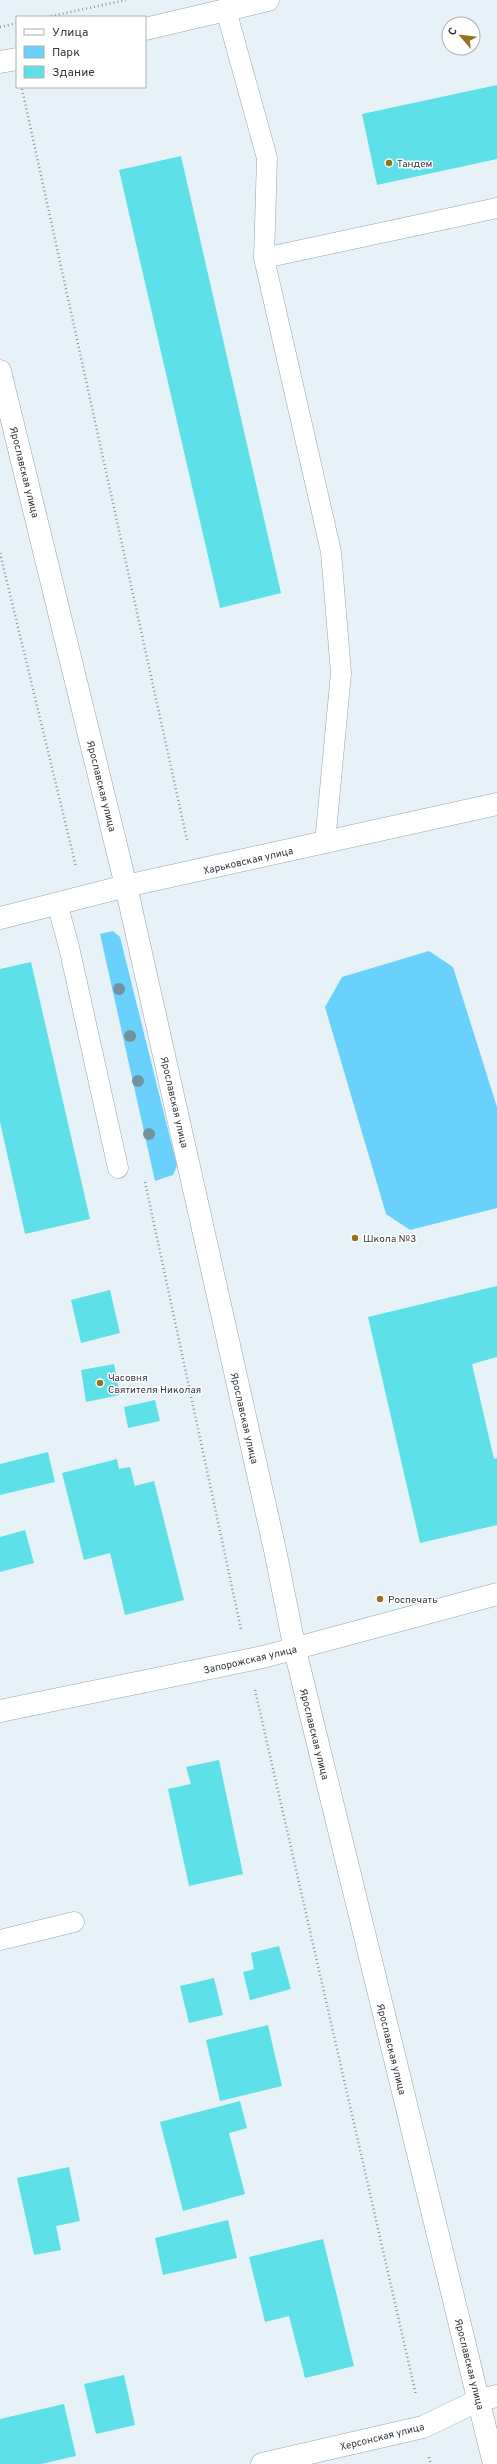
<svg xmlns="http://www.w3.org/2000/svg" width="497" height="2464" font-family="Overpass,sans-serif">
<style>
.green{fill:#6ad0fc}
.building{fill:#5de0e7}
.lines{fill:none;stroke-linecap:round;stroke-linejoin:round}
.service-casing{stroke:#98a3a9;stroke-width:21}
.minor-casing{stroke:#98a3a9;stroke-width:23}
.path{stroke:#8d959a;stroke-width:2.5;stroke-dasharray:1 3;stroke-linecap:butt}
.service{stroke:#fff;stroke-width:20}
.minor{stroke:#fff;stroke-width:22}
.tree{fill:#74929e}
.poi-dot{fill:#94741c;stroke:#fff;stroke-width:1.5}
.labels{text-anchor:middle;stroke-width:3;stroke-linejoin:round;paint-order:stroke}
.poi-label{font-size:10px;fill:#34383b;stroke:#fff;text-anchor:start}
.street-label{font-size:10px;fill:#34383b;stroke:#fff}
</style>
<rect width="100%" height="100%" fill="#e6f2f8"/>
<path class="green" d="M113 931 120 937 177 1166 173 1175 155 1181 100 934Z
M429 951 453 967 497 1107V1208L410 1230 386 1214 325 1007 342 977Z"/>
<path class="building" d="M497 85V159L377 185 362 114Z
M181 156 281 593 220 608 119 170Z
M31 962 90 1219 25 1234 0 1122V969Z
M497 1286V1357L472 1364 494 1459 497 1458V1525L420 1543 368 1317Z
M110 1290 120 1333 81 1343 71 1300Z
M114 1364 120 1395 86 1402 81 1370Z
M155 1400 160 1421 128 1428 124 1407Z
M48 1452 55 1482 0 1495V1464Z
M117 1459 119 1469 130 1467 135 1486 154 1481 184 1600 125 1615 110 1553 84 1560 62 1473Z
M25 1530 34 1563 0 1572V1537Z
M219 1760 243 1874 189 1886 168 1789 191 1784 186 1767Z
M279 1946 291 1989 250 2000 243 1972 254 1969 251 1953Z
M214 1978 223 2015 189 2023 180 1986Z
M268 2025 282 2086 220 2101 206 2040Z
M240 2101 247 2128 229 2133 245 2194 183 2211 160 2122Z
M69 2167 80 2221 56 2226 61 2250 34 2255 17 2178Z
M228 2220 237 2258 163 2275 155 2238Z
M323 2239 354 2366 305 2378 289 2316 265 2322 249 2257Z
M124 2375 135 2425 96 2434 84 2384Z
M64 2404 76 2456 41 2464H0V2419Z"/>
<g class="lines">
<defs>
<path id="service" d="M226 10 267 158 264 258 331 552 341 673 325 843
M264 258 497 208
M57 903 69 947 118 1168
M0 1940 74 1922"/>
<path id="minor" d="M145 29 268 0
M0 62 17 59
M0 371 126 886 275 1550 295 1650 494 2464
M0 918 126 886 497 804
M0 1711 263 1657 497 1594
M262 2464 423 2427 479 2400 497 2396"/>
</defs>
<use href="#service" class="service-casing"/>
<use href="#minor" class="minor-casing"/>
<path class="path" d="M47 17 126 0
M0 27 17 23
M22 89 187 840
M0 553 76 867
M145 1182 241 1629
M255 1690 416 2395
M429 2457 431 2464"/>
<use href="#service" class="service"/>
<use href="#minor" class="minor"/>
</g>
<g class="tree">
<circle cx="119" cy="989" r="6"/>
<circle cx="130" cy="1036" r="6"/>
<circle cx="138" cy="1081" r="6"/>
<circle cx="149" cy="1134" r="6"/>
</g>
<g class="poi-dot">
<circle cx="389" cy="163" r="4"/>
<circle cx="355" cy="1238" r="4"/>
<circle cx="100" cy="1383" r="4"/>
<circle cx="380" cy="1599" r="4"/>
</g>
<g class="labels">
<g class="poi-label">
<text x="397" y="167">Тандем</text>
<text x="363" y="1242">Школа №3</text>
<text x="108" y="1381">Часовня<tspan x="108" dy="12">Святителя Николая</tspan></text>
<text x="388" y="1603">Роспечать</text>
</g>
<g class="street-label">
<text transform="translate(25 472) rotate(76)" y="4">Ярославская улица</text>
<text transform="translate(102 786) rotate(76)" y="4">Ярославская улица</text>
<text transform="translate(248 860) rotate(-13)" y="4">Харьковская улица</text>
<text transform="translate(175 1102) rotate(77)" y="4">Ярославская улица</text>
<text transform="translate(245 1418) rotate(77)" y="4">Ярославская улица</text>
<text transform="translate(250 1659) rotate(-13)" y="4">Запорожская улица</text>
<text transform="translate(315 1734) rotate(76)" y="4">Ярославская улица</text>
<text transform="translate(392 2049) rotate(76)" y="4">Ярославская улица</text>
<text transform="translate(470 2364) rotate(76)" y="4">Ярославская улица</text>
<text transform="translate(382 2436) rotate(-14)" y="4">Херсонская улица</text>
</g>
</g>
<rect x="16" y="16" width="130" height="72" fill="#ffffff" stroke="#aeafb1"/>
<rect x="24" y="29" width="20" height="6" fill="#ffffff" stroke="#aeafb1"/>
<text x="52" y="36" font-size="12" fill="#34383b">Улица</text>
<rect x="24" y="46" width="20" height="12" fill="#6ad0fc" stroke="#aeafb1"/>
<text x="52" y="56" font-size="12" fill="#34383b">Парк</text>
<rect x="24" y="66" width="20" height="12" fill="#5de0e7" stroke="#aeafb1"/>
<text x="52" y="76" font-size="12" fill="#34383b">Здание</text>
<g transform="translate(461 36) rotate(298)"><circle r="19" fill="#ffffff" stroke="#aeafb1"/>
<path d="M0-3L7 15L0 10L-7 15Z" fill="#94741c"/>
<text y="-6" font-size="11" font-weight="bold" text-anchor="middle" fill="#34383b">С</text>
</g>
</svg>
